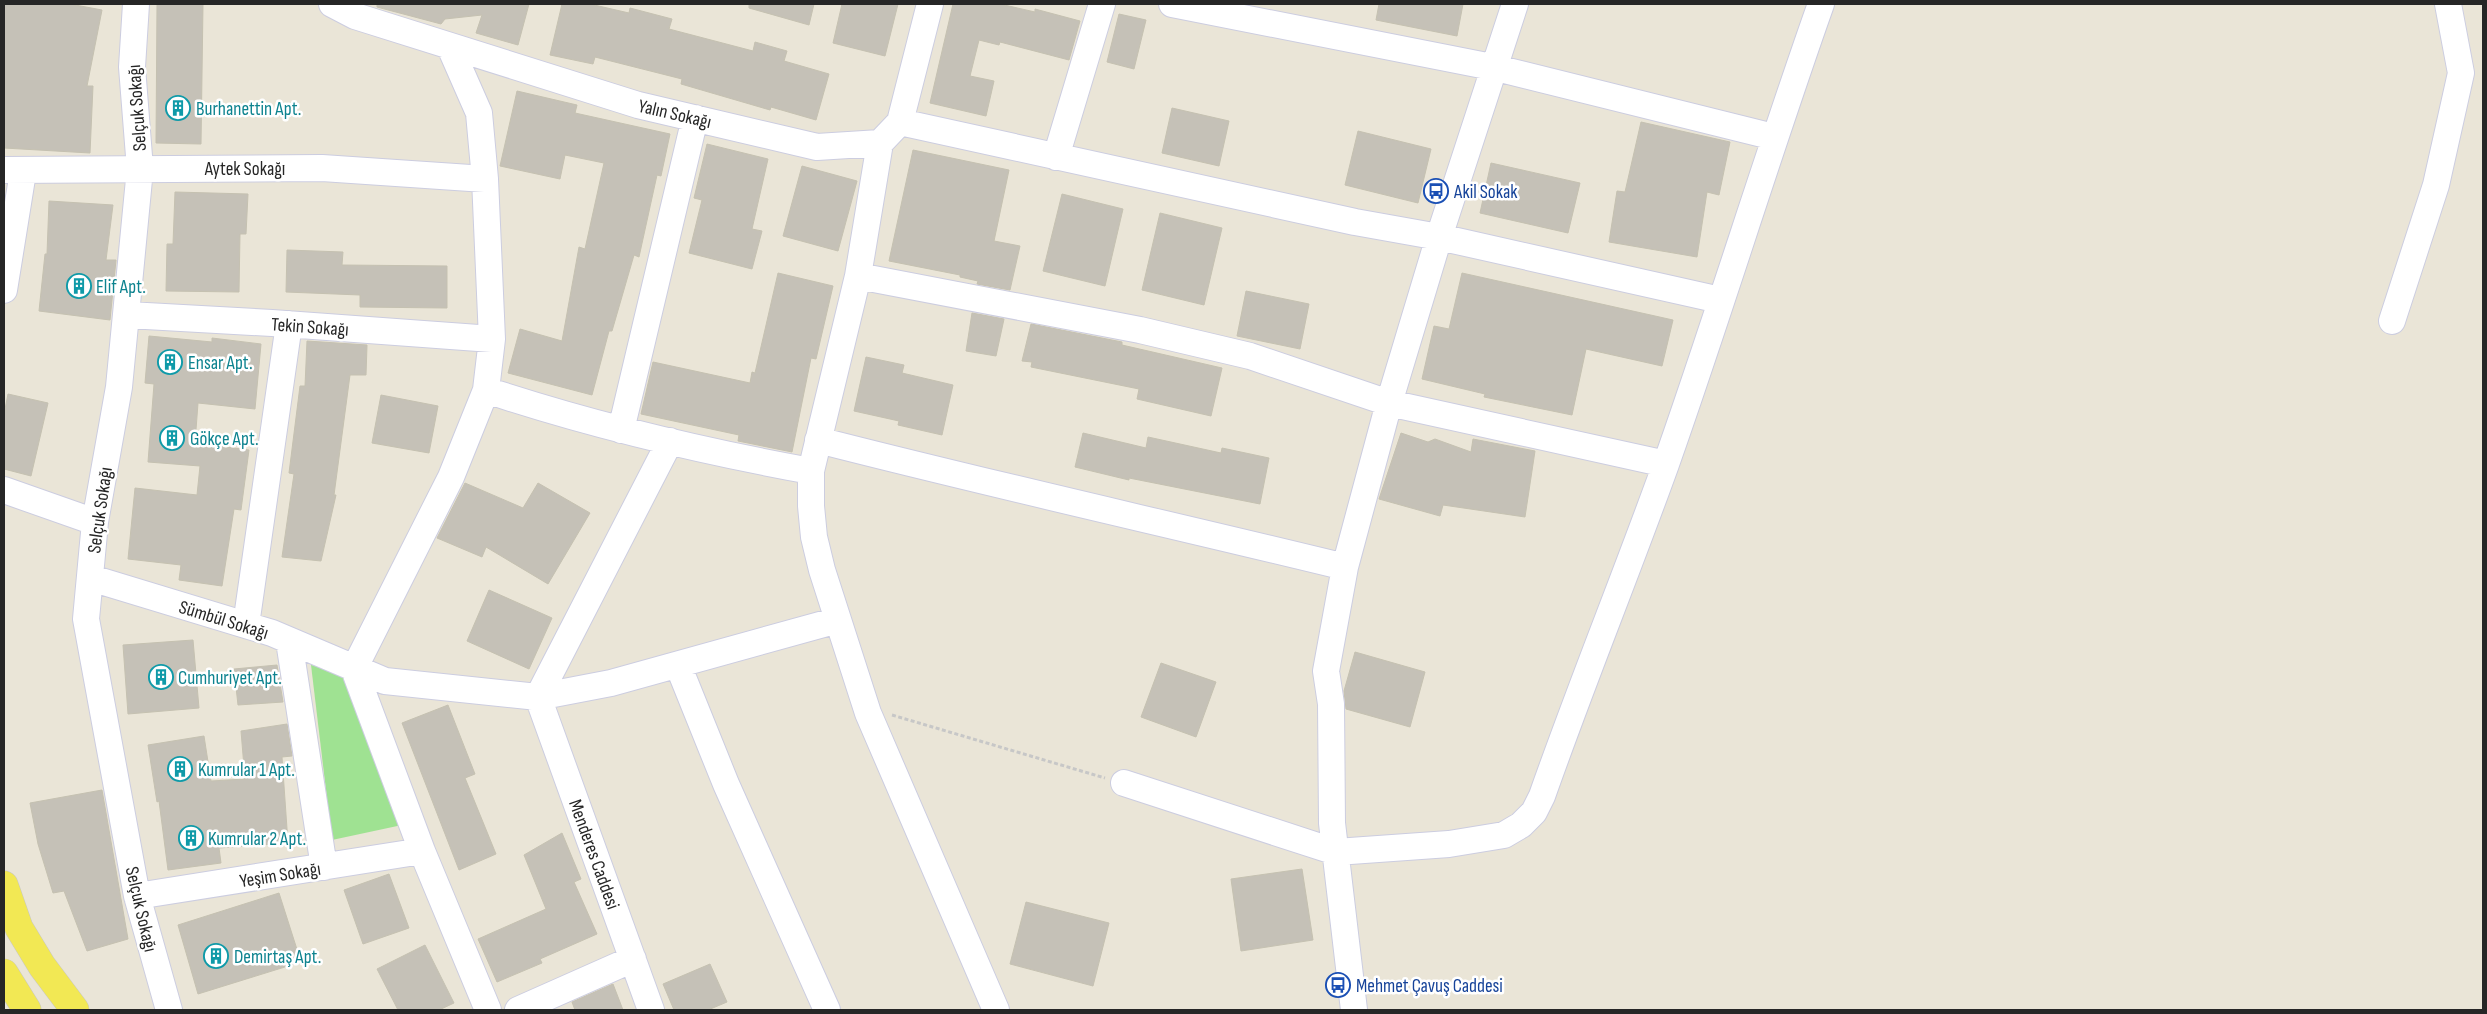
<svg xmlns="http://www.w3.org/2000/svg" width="2487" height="1014" font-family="'Sofia Sans Condensed',sans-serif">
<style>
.green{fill:#9fe292}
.building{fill:#c5c1b7;stroke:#c5c1b1}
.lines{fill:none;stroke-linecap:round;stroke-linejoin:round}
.minor-casing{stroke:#cccde0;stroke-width:28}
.major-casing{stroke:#c7c7c7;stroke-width:29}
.path{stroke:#c7c7c7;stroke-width:3;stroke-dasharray:4 2.5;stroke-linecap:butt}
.minor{stroke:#fff;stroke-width:26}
.major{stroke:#f2e854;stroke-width:28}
.labels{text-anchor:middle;stroke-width:5;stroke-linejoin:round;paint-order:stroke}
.street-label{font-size:19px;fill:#262626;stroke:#fff}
.culture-label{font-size:19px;fill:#0d838f;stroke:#fff;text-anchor:start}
.transit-label{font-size:19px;fill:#164399;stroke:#fff;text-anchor:start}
</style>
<rect width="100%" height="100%" fill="#eae5d7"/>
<path class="green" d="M311 665 333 668 346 679 402 825 332 840Z"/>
<path class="building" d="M4 4H70L102 10 87 86H93L90 153 4 148Z
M157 4H203L201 144 156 143Z
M377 4H529L518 45 476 33 482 15 445 19 441 24 377 7Z
M562 4H590L629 13 630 8 672 19 669 29 753 51 755 42 787 51 784 61 829 74 816 120 771 107 770 110 681 84 682 79 595 57 593 64 550 55Z
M749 4H814L809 25 749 8Z
M842 4H898L885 56 833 43Z
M953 4H1000L1035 12V9L1080 21 1069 60 1000 42 999 45 979 40 970 76 994 81 986 116 930 103Z
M1379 4H1463L1457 36 1376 20Z
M1119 14 1146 20 1134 69 1107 62Z
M517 91 577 105 575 113 670 134 661 176 657 175 639 257 634 255 612 331H609L592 395 508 373 520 329 562 341 579 247 585 249 604 163 565 155 560 179 500 166Z
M1172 108 1229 121 1219 166 1162 153Z
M1641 122 1730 142 1719 195 1707 192 1697 257 1609 242 1617 191 1625 192Z
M1358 131 1431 149 1418 203 1345 185Z
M707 144 768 159 752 229 762 231 752 269 689 253 702 200 694 198Z
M913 150 1009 170 994 241 1020 246 1010 290 977 284 978 281 960 277V275L889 261Z
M1491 163 1580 183 1568 233 1480 213Z
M802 166 857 181 838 251 783 236Z
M175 192 248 194 246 234H240L239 292 166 291 167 244H173Z
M1062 194 1123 209 1105 286 1043 271Z
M49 201 113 205 106 260H116L110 320 39 311 45 254H47Z
M1160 213 1222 228 1204 305 1142 290Z
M287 250 343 252 342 265 447 266V308L360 307V295L286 292Z
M778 273 833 286 816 359 811 358 792 452 738 441 739 435 641 414 653 362 750 383 752 372 755 373Z
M1462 273 1673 320 1662 366 1586 349 1572 415 1484 397 1485 394 1422 379 1434 326 1449 329Z
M1246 291 1309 304 1300 349 1237 336Z
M972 313 1004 319 996 356 966 351Z
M1031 324 1122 342V345L1222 368 1211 416 1137 399 1139 389 1031 367 1032 362 1022 361Z
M149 336 212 342V338L261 344 255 409 198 403 195 443 249 450 241 510 234 509 222 586 179 580 181 565 128 559 135 488 197 495 200 466 148 462 154 384 145 383Z
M307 341 367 345 366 375H350L334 495H336L321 561 282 557 294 474 289 473 300 386H305Z
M866 357 904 365 902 373 953 385 942 435 898 425 899 421 854 411Z
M8 394 48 403 31 476 4 469V414Z
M381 395 438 406 429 453 372 443Z
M1083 433 1146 448 1148 437 1221 453 1222 448 1269 458 1260 504 1129 478V480L1075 467Z
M1401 433 1428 442 1435 439 1471 452 1473 439 1535 451 1525 517 1443 505 1440 516 1379 499Z
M465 483 523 508 538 483 590 513 548 584 486 547 482 557 437 538Z
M489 590 552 618 529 669 467 641Z
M193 640 199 708 128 714 123 645Z
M1355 652 1425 672 1410 727 1346 709 1344 691Z
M1161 663 1216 682 1196 737 1141 717Z
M277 665 283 702 238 705 234 669Z
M448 705 475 774 465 778 496 854 459 870 402 723Z
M287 724 292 756 282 757 288 843 219 848 221 863 168 870 159 801 157 802 148 745 204 736 211 781 245 779 241 731Z
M102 790 128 939 87 951 64 891 53 893 38 844 30 803Z
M562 833 581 879 574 882 597 934 540 959 542 963 497 982 478 939 546 909 524 855Z
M1302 869 1313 940 1241 951 1231 879Z
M389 874 409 928 363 944 344 890Z
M279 893 301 962 198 994 178 925Z
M1026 902 1109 923 1093 986 1010 964Z
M425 945 454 1003 439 1010H398L377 969Z
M710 964 727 1002 708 1010H674L663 984Z
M613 984 623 1010H575L572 1002Z"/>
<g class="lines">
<defs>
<path id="minor" d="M136 4 132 67 140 169 119 387 95 522 86 619 137 896 169 1010
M332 4 355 16 638 105 817 147 880 143 900 122 930 4
M1172 4 1492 67 1774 137
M450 47 479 113 485 179 492 339 486 390 451 477 354 669 422 851 488 1010
M900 122 1355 222 1439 237 1720 300
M880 143 858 276 811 471V506L814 537 822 570 868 713 996 1010
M1056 157 1102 4
M4 170 322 168 485 179
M858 276 1140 330 1250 356 1389 403 1666 464
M4 290 23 172
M128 315 272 323 492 339
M2392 321 2436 185 2461 73 2448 4
M486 390C592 425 701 451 811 471
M621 430 695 118
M818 440C993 485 1169 524 1345 567
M4 490 95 522
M91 578 272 633 385 681 538 697 670 441
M246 625 289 324
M289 641 324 867
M678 665 726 784 827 1010
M1124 783 1336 852 1449 844 1504 835 1521 825 1534 812 1542 796C1581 685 1626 575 1666 464 1720 311 1767 156 1821 4
M137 896 422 851
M518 1010 633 959
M651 1010 538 697 611 683 838 620
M1354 1010 1332 823 1331 704 1326 671 1345 567 1389 403 1439 237 1515 4"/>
<path id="major" d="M4 885 19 928 42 966 75 1010
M4 973 27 1010"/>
</defs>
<use href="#minor" class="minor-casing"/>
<use href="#major" class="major-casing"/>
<path class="path" d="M892 715 1105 778"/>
<use href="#minor" class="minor"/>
<use href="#major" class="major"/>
</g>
<defs>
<symbol id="building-ring" viewBox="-11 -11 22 22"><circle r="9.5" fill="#fff" stroke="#0f9aa8" stroke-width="1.5"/><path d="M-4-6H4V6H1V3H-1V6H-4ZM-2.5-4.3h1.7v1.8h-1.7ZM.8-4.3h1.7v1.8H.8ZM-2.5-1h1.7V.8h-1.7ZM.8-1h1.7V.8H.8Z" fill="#0f9aa8"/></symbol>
<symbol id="bus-ring" viewBox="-11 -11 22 22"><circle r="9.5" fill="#fff" stroke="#1a4fb4" stroke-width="1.5"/><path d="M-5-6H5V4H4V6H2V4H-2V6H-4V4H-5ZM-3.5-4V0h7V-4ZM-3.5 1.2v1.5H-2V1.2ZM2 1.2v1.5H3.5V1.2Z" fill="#1a4fb4"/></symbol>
</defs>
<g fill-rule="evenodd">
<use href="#building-ring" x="164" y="94" width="28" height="28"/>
<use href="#bus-ring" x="1422" y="177" width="28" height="28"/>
<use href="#building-ring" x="65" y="272" width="28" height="28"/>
<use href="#building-ring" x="156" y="348" width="28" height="28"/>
<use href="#building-ring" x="158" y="424" width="28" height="28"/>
<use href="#building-ring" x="147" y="663" width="28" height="28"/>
<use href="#building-ring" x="166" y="755" width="28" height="28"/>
<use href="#building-ring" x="177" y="824" width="28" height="28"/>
<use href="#building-ring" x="202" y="942" width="28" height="28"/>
<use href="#bus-ring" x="1324" y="971" width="28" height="28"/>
</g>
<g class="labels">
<g class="street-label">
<text transform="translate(136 108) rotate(-94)" y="7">Selçuk Sokağı</text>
<text transform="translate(675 113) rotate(13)" y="7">Yalın Sokağı</text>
<text x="245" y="175">Aytek Sokağı</text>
<text transform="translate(310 326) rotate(4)" y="7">Tekin Sokağı</text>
<text transform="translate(99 510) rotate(-82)" y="7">Selçuk Sokağı</text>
<text transform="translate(224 619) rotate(17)" y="7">Sümbül Sokağı</text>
<text transform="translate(595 854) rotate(70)" y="7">Menderes Caddesi</text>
<text transform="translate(280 874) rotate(-9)" y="7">Yeşim Sokağı</text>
<text transform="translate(142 909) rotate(77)" y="7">Selçuk Sokağı</text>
</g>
<g class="culture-label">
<text x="196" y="115">Burhanettin Apt.</text>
<text x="96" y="293">Elif Apt.</text>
<text x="188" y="369">Ensar Apt.</text>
<text x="190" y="445">Gökçe Apt.</text>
<text x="178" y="684">Cumhuriyet Apt.</text>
<text x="198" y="776">Kumrular 1 Apt.</text>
<text x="208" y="845">Kumrular 2 Apt.</text>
<text x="234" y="963">Demirtaş Apt.</text>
</g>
<g class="transit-label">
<text x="1454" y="198">Akil Sokak</text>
<text x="1356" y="992">Mehmet Çavuş Caddesi</text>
</g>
</g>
<rect width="2487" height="1014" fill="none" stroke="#262626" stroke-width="10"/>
</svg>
